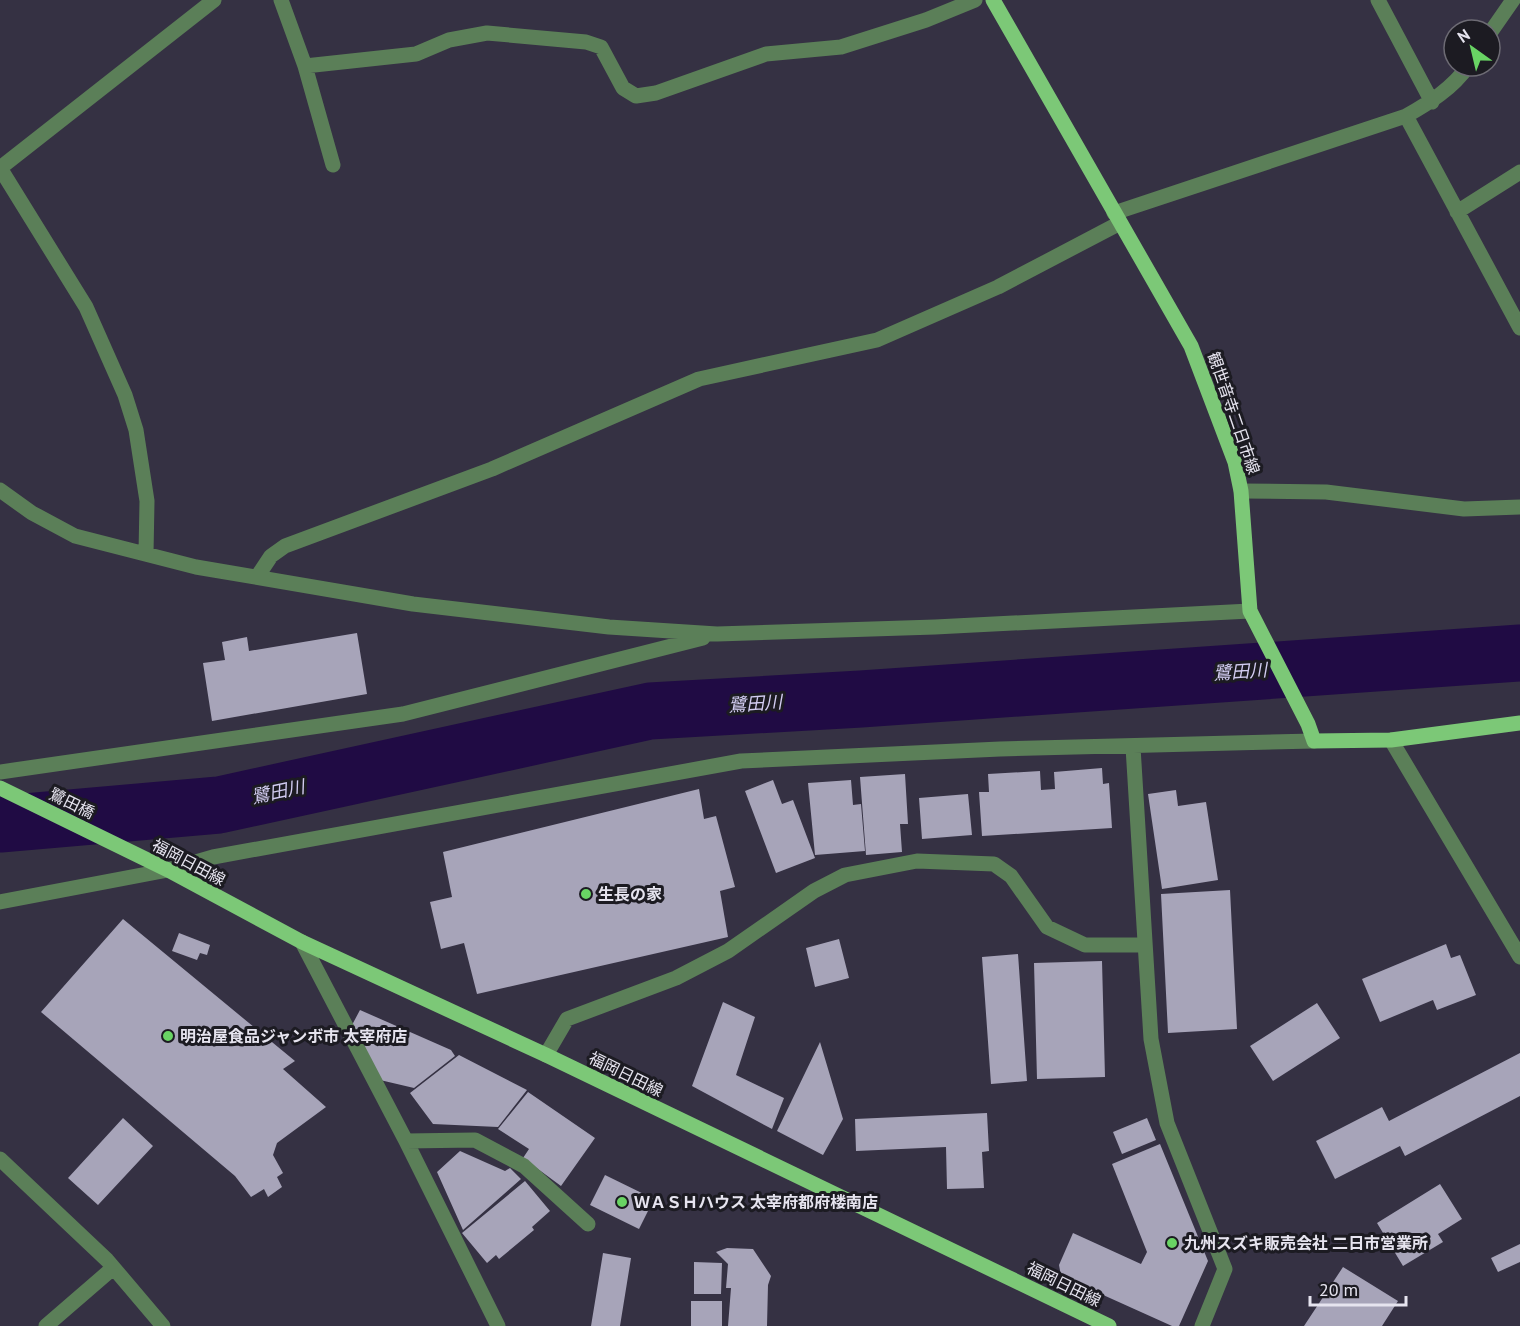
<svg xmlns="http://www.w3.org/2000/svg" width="1520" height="1326" font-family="'PT Sans','Noto Sans JP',sans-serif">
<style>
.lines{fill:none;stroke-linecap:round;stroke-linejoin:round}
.river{stroke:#200b44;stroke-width:57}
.building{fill:#a7a4b9}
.minor{stroke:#5b7f58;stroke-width:15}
.major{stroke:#7cc877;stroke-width:15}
.poi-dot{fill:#69d464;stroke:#1c1b22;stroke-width:2}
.labels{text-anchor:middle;stroke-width:6;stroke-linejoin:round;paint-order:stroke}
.street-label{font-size:16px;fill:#e6e4ef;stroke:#1c1b22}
.poi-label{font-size:16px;font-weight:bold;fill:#e6e4ef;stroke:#1c1b22;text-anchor:start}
.water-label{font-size:18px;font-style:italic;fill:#d2ccf1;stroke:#1c1b22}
</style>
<rect width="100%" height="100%" fill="#353143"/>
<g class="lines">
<path class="river" d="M0 824 219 805 650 711 861 699 1520 653"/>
</g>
<path class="building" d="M357 633 367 694 212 721 203 663 225 660 222 642 247 637 249 651Z
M1102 768 1103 784 1109 783 1112 828 982 836 979 792H989L988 774 1040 771 1041 790 1055 789 1054 772Z
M905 774 908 824H900L902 852 866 855 860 777Z
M773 780 782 804 793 800 815 858 776 873 745 791Z
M851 780 853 805 861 804 865 851 815 855 808 783Z
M699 789 704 819 716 816 735 887 720 891 728 937 477 994 464 943 441 949 430 902 452 897 443 852Z
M1176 790 1178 806 1206 802 1218 880 1162 889 1148 794Z
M968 794 972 835 922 839 919 798Z
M1230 890 1237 1029 1168 1033 1161 894Z
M123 919 295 1061 283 1069 326 1107 277 1143 273 1155 283 1173 277 1177 282 1187 268 1197 264 1189 251 1197 235 1176 41 1012Z
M179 933 210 945 207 955 200 953 197 960 172 951Z
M839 939 849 978 815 987 806 948Z
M1446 944 1451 958 1460 955 1476 995 1437 1010 1433 1000 1380 1022 1362 979Z
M1018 954 1027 1081 991 1084 982 957Z
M1102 961 1105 1077 1037 1079 1034 963Z
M723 1002 755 1017 736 1075 784 1098 772 1129 692 1086Z
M1317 1003 1340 1038 1273 1081 1250 1046Z
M360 1010 451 1050 455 1056 414 1088 380 1080 352 1025Z
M820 1042 843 1119 823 1155 777 1131Z
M1520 1053V1096L1405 1156 1400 1146 1335 1179 1316 1141 1382 1107 1389 1121Z
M459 1055 527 1090 498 1127 433 1124 410 1093Z
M528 1092 595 1138 561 1186 523 1158 529 1149 498 1129Z
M987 1113 989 1151 982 1152 984 1188 947 1189 946 1147 856 1151 855 1119Z
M123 1118 153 1146 98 1205 68 1178Z
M1147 1118 1156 1140 1122 1154 1113 1132Z
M1160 1144 1208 1261 1179 1326H1172L1061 1276 1059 1265 1073 1233 1141 1264 1147 1252 1112 1164Z
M460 1151 505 1171 510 1168 521 1179 463 1230 437 1172Z
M605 1175 654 1199 639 1229 590 1205Z
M525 1181 550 1211 532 1227 534 1230 499 1259 496 1255 487 1263 462 1233Z
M1440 1184 1462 1219 1438 1234 1443 1242 1403 1266 1377 1223Z
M1520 1244V1262L1498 1272 1491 1258Z
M727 1248 753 1249 771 1276 768 1285 767 1326H728L731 1288H726L728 1264 716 1252Z
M603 1253 631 1258 620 1326H591Z
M694 1262 722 1263 721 1294H694Z
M1343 1267 1398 1301 1382 1326H1304Z
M691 1301H722V1326H691Z"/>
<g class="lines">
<path class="minor" d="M281 0 305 66 333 165
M1378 0 1432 102
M1490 33 1513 0
M305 66 416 54 449 40 487 33 586 42 601 47 623 88 636 96 656 93 766 54 841 47 926 20 975 0
M1406 116 1520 328
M0 168 86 307 125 395 136 430 147 501 146 554
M0 168 214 0
M1457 212 1520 172
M1114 213 1406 116C1429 103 1453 88 1468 66
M0 490 32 513 75 536 196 567 413 604 609 627 717 634 935 627 1250 611
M1241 491 1326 492 1464 509 1520 507
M257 577 271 556 285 546 492 469 699 379 877 340 998 287 1120 223
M1391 740 1520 957
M1133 747 1151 1039 1167 1123 1225 1269 1202 1326
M0 772 403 714 703 638
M0 902 168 870 213 857 741 761 1000 749 1314 741
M302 942 406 1141 498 1326
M546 1055 567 1019 676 978 728 951 814 891 845 875 917 861 994 864 1011 876 1047 927 1085 945H1143
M406 1141 475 1140 524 1166 588 1224
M0 1159 107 1260 163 1326
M46 1326 113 1268"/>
<path class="major" d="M993 0 1191 346 1235 462 1241 491 1250 611 1308 724 1314 741 1391 740 1520 723
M0 788 168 870 302 942 546 1055 1109 1326"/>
</g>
<g class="poi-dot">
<circle cx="586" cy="894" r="6"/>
<circle cx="168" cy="1036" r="6"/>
<circle cx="622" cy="1202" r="6"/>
<circle cx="1172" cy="1243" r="6"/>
</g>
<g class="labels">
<g class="street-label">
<text transform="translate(1234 413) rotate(71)" y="6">観世音寺二日市線</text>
<text transform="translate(72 803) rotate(26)" y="6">鷺田橋</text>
<text transform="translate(189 862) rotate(28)" y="6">福岡日田線</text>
<text transform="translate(626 1074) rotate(26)" y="6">福岡日田線</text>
<text transform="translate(1064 1284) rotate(26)" y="6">福岡日田線</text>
</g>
<g class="poi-label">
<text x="598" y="900">生長の家</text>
<text x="180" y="1042">明治屋食品ジャンボ市 太宰府店</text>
<text x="634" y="1208">ＷＡＳＨハウス 太宰府都府楼南店</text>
<text x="1184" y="1249">九州スズキ販売会社 二日市営業所</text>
</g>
<g class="water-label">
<text transform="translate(1240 672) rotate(-4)" y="6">鷺田川</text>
<text transform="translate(755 704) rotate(-4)" y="6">鷺田川</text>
<text transform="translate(278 792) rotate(-12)" y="6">鷺田川</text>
</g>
</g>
<g transform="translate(1472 48) rotate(326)"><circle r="28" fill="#1c1b22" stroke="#6d6b74" stroke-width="1.5"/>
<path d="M0-4.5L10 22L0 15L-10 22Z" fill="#69d464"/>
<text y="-9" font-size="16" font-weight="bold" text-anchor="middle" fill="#e6e4ef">N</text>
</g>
<path d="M1310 1296v9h96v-9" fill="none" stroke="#e6e4ef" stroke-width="3"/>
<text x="1319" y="1296" font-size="18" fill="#e6e4ef" stroke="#1c1b22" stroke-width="4.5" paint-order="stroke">20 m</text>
</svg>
